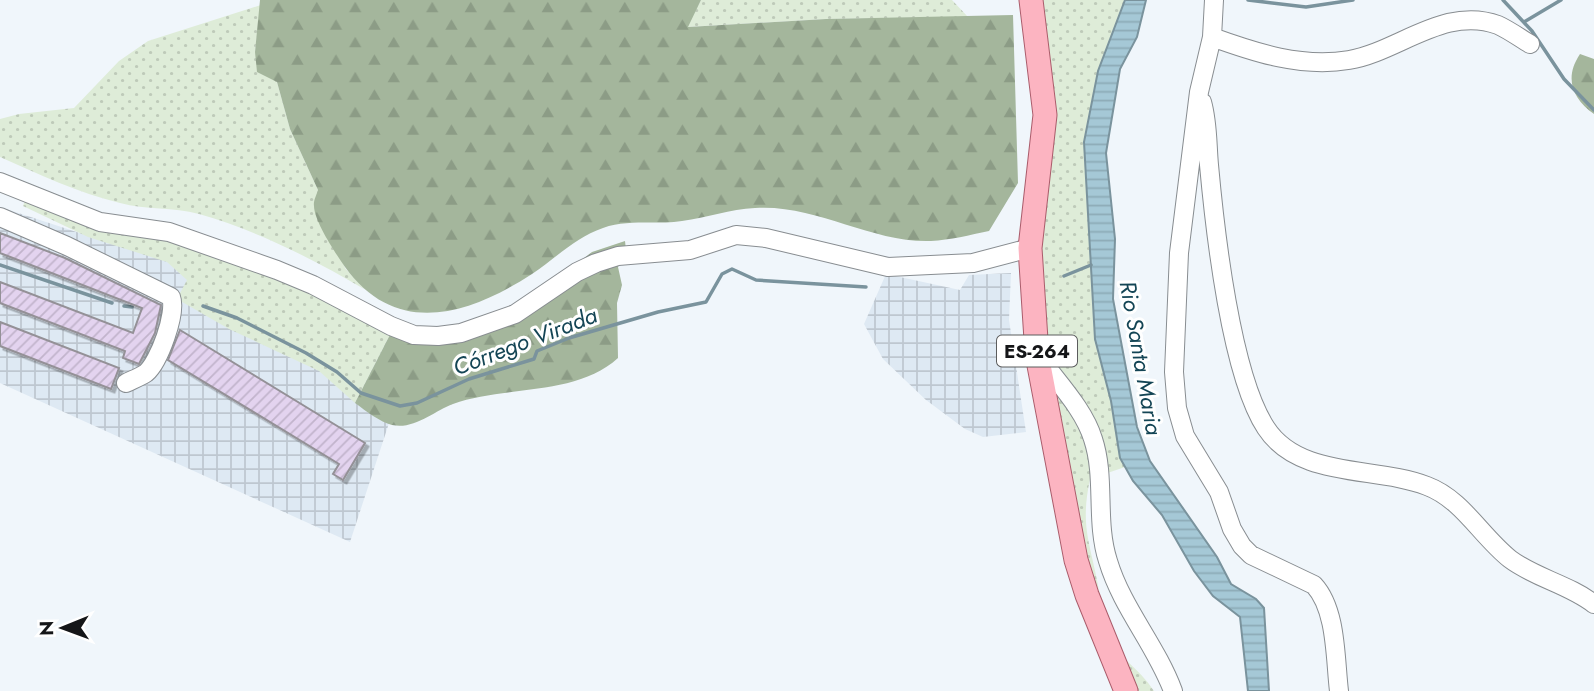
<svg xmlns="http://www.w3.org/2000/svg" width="1594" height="691" font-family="Jost,sans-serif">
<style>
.industrial{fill:url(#industrial-grid)}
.grass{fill:url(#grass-dots)}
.forest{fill:url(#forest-firs)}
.water{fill:url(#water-rules);stroke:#7a939d;stroke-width:2}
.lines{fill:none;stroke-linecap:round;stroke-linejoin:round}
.stream{stroke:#7a939d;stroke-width:3.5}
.building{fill:url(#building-hatch);stroke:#949197;stroke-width:2;filter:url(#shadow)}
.minor-casing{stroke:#888d91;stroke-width:20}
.major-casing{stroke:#aa5c6b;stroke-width:25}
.minor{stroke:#fff;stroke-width:18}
.major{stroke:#fcb4c1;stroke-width:23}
.labels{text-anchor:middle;stroke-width:6;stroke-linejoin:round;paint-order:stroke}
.shield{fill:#fff;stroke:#5b5c5d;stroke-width:2}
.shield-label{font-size:19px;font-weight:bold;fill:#151618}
.water-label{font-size:23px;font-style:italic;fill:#144555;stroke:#fff}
</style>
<defs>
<pattern id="industrial-grid" width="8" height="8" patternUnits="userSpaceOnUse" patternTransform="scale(1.75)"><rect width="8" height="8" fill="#dee9f3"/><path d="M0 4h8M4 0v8" fill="none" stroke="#bec7d0"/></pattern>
<pattern id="grass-dots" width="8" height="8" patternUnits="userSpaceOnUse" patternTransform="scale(1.75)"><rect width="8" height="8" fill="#deecd8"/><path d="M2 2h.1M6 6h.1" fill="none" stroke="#becab9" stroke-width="1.8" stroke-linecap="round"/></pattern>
<pattern id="forest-firs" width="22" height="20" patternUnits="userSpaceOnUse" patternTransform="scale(1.75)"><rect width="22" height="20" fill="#a4b69c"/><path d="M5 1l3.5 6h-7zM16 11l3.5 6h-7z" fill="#8c9c86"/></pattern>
<pattern id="water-rules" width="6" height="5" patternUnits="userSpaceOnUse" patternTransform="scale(1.75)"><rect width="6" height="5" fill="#a5c8d6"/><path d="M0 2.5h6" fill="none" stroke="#8dabb7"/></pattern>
<pattern id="building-hatch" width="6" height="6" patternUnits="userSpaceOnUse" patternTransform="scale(1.75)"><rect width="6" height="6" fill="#e3d3ef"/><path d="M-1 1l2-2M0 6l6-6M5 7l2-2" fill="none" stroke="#c2b4cc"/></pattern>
<filter id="shadow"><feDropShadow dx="3.5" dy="3.5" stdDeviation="0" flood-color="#0004"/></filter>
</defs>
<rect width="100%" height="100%" fill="#f0f6fb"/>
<path class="industrial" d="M0 207 92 237 149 244 413 350 350 542 0 383Z
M1011 273 1009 320 1026 432 983 437 965 429 926 400 883 359 864 324 886 274 960 290 969 275Z"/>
<path class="grass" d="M701 0H952L968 17 826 19 687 27Z
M1025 0H1125L1098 71 1084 142 1095 339 1111 401 1120 458 1125 467 1090 479C1080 526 1090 542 1098 585 1101 601 1091 615 1101 631 1116 655 1139 668 1154 691H1127L1088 609 1063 502 1037 349 1032 273 1040 108 1035 50Z
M261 5 255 52 277 82 290 129 318 190 345 268 364 289C313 259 256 230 199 214 173 207 146 210 120 203 78 193 39 174 0 157V119L19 114 74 108 119 61 148 41Z
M29 189 79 209 194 231 225 242 395 325 355 403 319 371 229 329 177 299 187 280 167 262 88 237 23 206Z"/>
<path class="forest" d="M260 0H701L688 27 826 19 1013 15 1018 183 989 231C970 235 950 240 931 241 871 243 816 204 755 208 730 209 707 218 682 221 655 225 629 219 603 228 576 237 556 258 532 274 470 314 397 339 345 267 336 254 314 221 314 206 313 201 317 194 318 190L290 129 277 82 257 72 255 52Z
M1580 54 1594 59V114C1572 98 1564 78 1580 54Z
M625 241 626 250 618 267 622 285 617 303 618 358C575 397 504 385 453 404 434 411 414 430 392 425 380 422 366 411 355 403L395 325 446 331 500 312 558 278 592 252Z"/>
<path class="water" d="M1125 0H1146L1137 37 1120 69 1106 153 1115 239 1113 299 1137 427 1150 461 1217 557 1231 584 1256 599 1264 608 1269 691H1248L1240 617 1213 596 1194 571 1162 515 1133 481 1120 458 1111 401 1095 339 1084 142 1098 71Z"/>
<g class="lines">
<path class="stream" d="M1248 0 1306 7 1353 0
M1503 0 1532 31 1564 79 1594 110
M1524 22 1561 0
M0 265 112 303
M1064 276 1091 265
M124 306 132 307
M203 306 237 318 306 353 337 372 361 393 400 406 417 403 469 379 534 359 537 351 569 338 658 312 706 302 722 274 732 269 756 280 866 287"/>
</g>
<path class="building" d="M0 233 65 258 161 305 155 333 139 364 123 358 125 351 0 303V282L133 333 142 308 0 253Z
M0 322 119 368 111 389 0 346Z
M180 330 365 443 343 480 333 474 339 464 168 360Z"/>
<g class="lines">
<defs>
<path id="minor" d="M1214 0 1212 37 1199 92 1179 253 1174 372 1177 408 1185 436 1219 492 1232 529 1242 546 1251 555 1314 585C1337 610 1335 659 1339 691
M1212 37C1256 53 1302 68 1349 60 1398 52 1445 5 1498 25 1509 30 1520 38 1530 44
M1202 102C1208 123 1207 143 1209 165 1215 231 1231 375 1266 428 1299 479 1376 466 1427 486 1462 499 1481 536 1510 559 1535 578 1568 584 1594 604
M0 182 100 222 169 232 277 270 313 285 391 326 414 335 438 336 461 333 515 314 577 272 596 263 618 256 690 250 736 235 766 238 888 267 973 263 1030 248
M0 217 67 246 171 297C177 313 159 362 146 373 140 377 132 380 126 383
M1040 358C1057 382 1084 409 1093 439 1106 478 1095 521 1108 561 1122 608 1156 645 1173 691"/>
<path id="major" d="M1031 0 1045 115 1030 248 1037 355 1076 560 1087 595 1126 691"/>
</defs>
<use href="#minor" class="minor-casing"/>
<use href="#major" class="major-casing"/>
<use href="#minor" class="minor"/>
<use href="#major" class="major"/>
</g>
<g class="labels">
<rect class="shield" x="997" y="335.5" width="80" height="31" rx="5"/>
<g class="shield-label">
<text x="1037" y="358">ES-264</text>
</g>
<g class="water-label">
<text transform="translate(525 341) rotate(-21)" y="8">Córrego Virada</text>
<text transform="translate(1141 358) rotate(80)" y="8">Rio Santa Maria</text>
</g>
</g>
<g transform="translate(63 628) rotate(269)" stroke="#ffffff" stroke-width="5" paint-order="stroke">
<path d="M0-5L12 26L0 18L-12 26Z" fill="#151618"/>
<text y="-10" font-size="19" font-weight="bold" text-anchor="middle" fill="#151618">N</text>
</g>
</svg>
